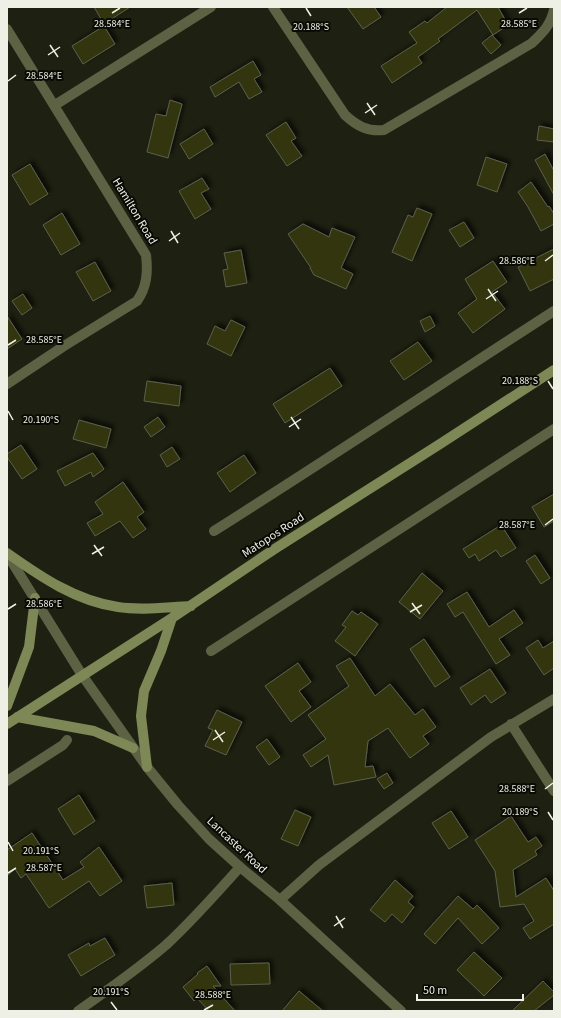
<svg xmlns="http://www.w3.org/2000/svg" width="561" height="1018" font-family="'Source Sans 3',sans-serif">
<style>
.building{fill:#30360b;stroke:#5c604e;filter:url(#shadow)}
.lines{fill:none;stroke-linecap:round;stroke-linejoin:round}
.minor{stroke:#5c6243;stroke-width:10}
.tertiary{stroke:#5c6243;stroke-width:10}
.secondary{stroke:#7e8856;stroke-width:10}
.ticks{fill:none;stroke:#eef0e6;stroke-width:1.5}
.labels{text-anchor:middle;stroke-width:4;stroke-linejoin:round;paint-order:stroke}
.street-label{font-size:12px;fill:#eef0e6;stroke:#090a04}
.ticks-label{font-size:10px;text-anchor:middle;fill:#eef0e6;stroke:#090a04;stroke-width:4;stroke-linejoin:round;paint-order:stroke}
</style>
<defs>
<filter id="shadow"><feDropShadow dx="3.5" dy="-3.5" stdDeviation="2" flood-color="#0009"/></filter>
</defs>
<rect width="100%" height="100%" fill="#1e2111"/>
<path class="building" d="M94 7H130L104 24Z
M347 7H374L381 17 363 29Z
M447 7H498L508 25 493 35 477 10 438 39 440 41 418 57 422 63 392 83 381 66 417 43 409 32 425 21 427 23Z
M104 26 115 44 83 64 72 46Z
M492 35 501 45 491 54 482 43Z
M253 61 261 75 254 79 262 92 249 99 239 82 215 97 210 87Z
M170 100 182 104 168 158 147 152 156 114 166 116Z
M286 122 296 138 291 141 302 156 287 166 266 135Z
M539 126 554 129V142L537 140Z
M204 129 213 144 189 159 180 144Z
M545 154 554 171V195L535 160Z
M486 157 507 164 497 192 477 185Z
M30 164 48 194 30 205 12 175Z
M202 178 209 189 201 193 211 209 195 219 179 191Z
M531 182 548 207 549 206 554 214V224L541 231 528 207 518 192Z
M417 208 432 214 412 261 392 252 408 215 413 217Z
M62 213 80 244 61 255 43 225Z
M464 222 474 238 460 247 449 230Z
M303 224 329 237 332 228 355 237 341 268 353 274 346 289 314 275 310 268H311L288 234Z
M554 249V279L530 291 518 267Z
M241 250 247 283 226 287 223 270 228 269 224 253Z
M493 261 507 282 492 292 505 309 473 333 458 313 477 299 465 279Z
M95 262 111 291 93 301 76 272Z
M23 294 32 308 22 315 12 301Z
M7 316 22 339 7 349Z
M430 316 435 326 425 332 420 321Z
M231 320 245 327 231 356 207 344 215 326 225 331Z
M418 342 432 361 404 380 390 361Z
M330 368 342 386 285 423 273 404Z
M147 381 181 386 179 406 144 401Z
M158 417 165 427 151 437 144 427Z
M79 420 111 429 106 448 73 439Z
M21 445 37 469 22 479 7 457V454Z
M172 447 180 459 167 467 160 455Z
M93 453 104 469 93 477 91 472 65 486 57 471Z
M244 455 256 473 230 492 217 473Z
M123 482 144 512 137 517 146 529 133 538 120 521 95 536 87 523 103 514 95 502Z
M554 494V521L544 527 532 507Z
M501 525 516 548 501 557 496 550 479 561 475 554 469 558 463 549Z
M535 555 550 578 541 584 526 561Z
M422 573 443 591 420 619 399 602Z
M467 592 489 627 514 610 523 623 499 639 510 655 496 664 463 612 455 617 447 604Z
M352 611 358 615 361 612 378 624 355 656 335 641 346 627 342 625Z
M424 639 450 677 435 687 410 649Z
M538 640 543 648 554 641V668L544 675 526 648Z
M350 658 375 696 390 684 415 715 423 709 436 727 423 736 429 744 410 758 388 728 368 741 365 767 373 766 376 777 334 785 328 755 311 767 303 755 326 739 308 715 349 686 336 666Z
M298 663 311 682 299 691 311 707 291 722 265 686Z
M490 669 506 693 491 703 485 695 471 705 460 688Z
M217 710 242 722 226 755 205 746 213 730 208 728Z
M267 739 280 757 269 765 256 747Z
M387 773 393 783 384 789 377 779Z
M79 795 95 821 74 835 58 809Z
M295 810 311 817 298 846 281 839Z
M451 811 468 837 449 849 432 823Z
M511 816 528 842 536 837 542 846 535 851 537 855 513 870 516 897 546 878 554 891V924L530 939 523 928 534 921 524 904 500 907 495 871 475 840Z
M32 833 63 880 84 867 80 862 99 847 122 881 100 896 89 881 49 908 26 874 21 878 15 869 7 876V850Z
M395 880 413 896 408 902 414 907 402 923 392 914 385 922 370 910Z
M172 883 174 905 147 908 144 886Z
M458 896 473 909 477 905 499 928 482 944 458 918 435 944 424 934Z
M105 938 115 955 81 976 68 955 89 943 90 946Z
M474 952 502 978 484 996 457 970Z
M269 963 270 984 231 985 230 964Z
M207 966 221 986H213L235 1011H209L197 998 194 1001 183 987 198 974 197 973Z
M543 981 554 992V995L534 1011H512Z
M299 991 323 1011H282Z"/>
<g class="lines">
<path class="minor" d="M273 7 345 115C357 126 368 132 384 130L532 43C543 32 550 26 554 10
M7 29 146 255C148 272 147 287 137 301L64 346 7 384
M55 105 211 7
M214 531C328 459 441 384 554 311
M211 651 554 429
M511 724 554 791
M7 781 63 745 67 740
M280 900 319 865 491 737 554 699
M78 1011C108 990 138 969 166 945 192 921 216 894 240 867"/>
<path class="tertiary" d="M7 554 82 675 147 767 178 805 209 839 240 867 280 900 401 1011"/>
<path class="secondary" d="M7 553C41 577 76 601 118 607 142 611 167 607 191 606
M7 706 29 647 35 598
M17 717 94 731 133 748
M7 724 172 618 273 550 440 444 554 370
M147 767 141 716 144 691 161 651 172 618"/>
</g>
<path class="ticks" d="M306 8 311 16M112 13 120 8M519 13 527 8M50 45 58 57M48 55 60 47M8 81 16 75M367 103 375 115M365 113 377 105M171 231 178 243M169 241 180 233M545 261 553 255M488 289 496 301M486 299 498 291M8 345 16 340M548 381 553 389M8 411 13 420M291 417 299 429M289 427 301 419M545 525 553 519M94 545 102 556M92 554 104 547M412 603 420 614M8 609 16 604M410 612 422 605M215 730 223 742M213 740 225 732M545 789 553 783M548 812 553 820M8 842 13 851M8 873 16 868M336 916 343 928M334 926 345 918M111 1002 117 1010M204 1010 213 1005"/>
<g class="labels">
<g class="street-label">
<text transform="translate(135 211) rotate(59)" y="4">Hamilton Road</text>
<text transform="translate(273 535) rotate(-33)" y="4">Matopos Road</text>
<text transform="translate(237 845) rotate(43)" y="4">Lancaster Road</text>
</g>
</g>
<g class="ticks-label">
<text x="112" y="27">28.584°E</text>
<text x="519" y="27">28.585°E</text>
<text x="311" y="30">20.188°S</text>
<text x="44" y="79">28.584°E</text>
<text x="517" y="264">28.586°E</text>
<text x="44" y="343">28.585°E</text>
<text x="520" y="384">20.188°S</text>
<text x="41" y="423">20.190°S</text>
<text x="517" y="528">28.587°E</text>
<text x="44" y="607">28.586°E</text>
<text x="517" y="792">28.588°E</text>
<text x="520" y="815">20.189°S</text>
<text x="41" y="854">20.191°S</text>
<text x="44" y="871">28.587°E</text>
<text x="111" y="995">20.191°S</text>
<text x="213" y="998">28.588°E</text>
</g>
<rect width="561" height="1018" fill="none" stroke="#eef0e6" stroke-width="16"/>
<path d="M417 994v6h106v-6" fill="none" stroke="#eef0e6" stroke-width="2"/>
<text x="423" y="994" font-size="12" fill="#eef0e6" stroke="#090a04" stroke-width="3" paint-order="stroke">50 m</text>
</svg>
